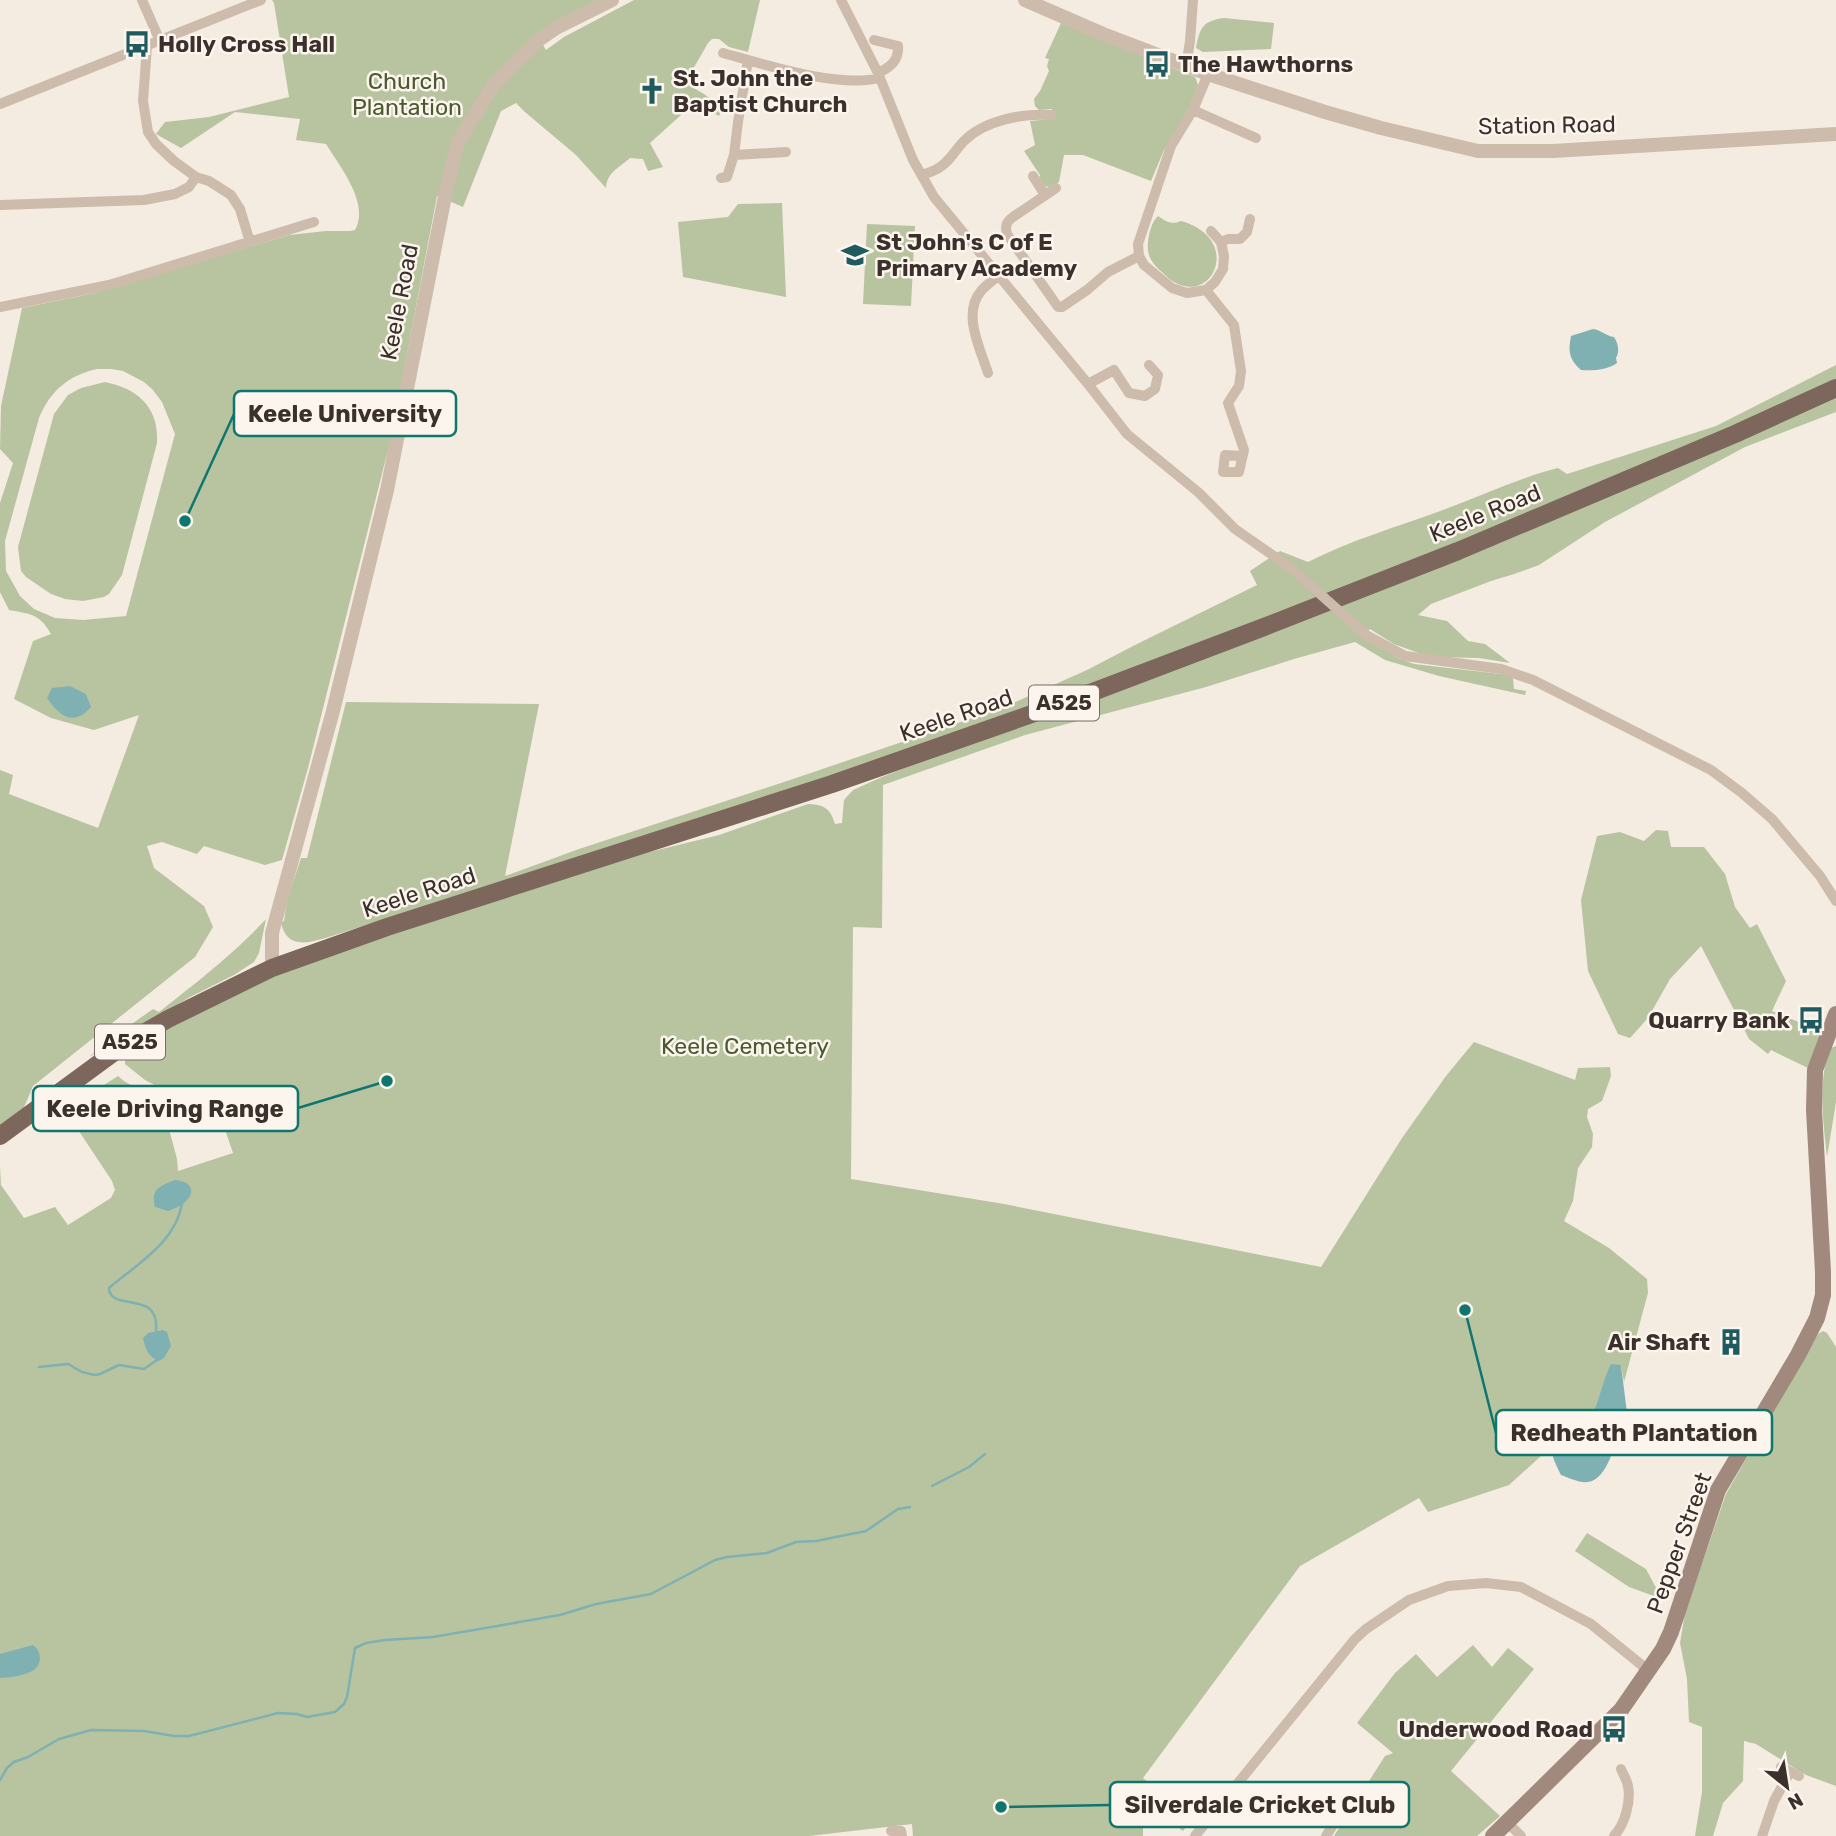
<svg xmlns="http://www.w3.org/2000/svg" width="1836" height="1836" font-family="Rubik,sans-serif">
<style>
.green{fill:#b8c4a0;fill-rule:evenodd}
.water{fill:#7fb0b2}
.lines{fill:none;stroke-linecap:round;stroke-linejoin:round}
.stream{stroke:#7fb0b2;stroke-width:2.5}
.minor{stroke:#cdbbac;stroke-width:10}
.tertiary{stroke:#cdbbac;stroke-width:14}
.secondary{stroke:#a18a7d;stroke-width:16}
.primary{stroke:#7d675c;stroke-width:18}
.minor-bridge{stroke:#cdbbac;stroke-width:10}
.labels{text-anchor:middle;stroke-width:5;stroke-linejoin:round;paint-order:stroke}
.shield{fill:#fbf5ee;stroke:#756b66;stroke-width:2}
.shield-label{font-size:21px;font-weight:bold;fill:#3b302b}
.poi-label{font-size:23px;font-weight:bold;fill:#3b302b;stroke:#fbf5ee;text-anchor:start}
.park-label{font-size:23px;fill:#4a5a2e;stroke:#fbf5ee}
.street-label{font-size:23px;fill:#3b302b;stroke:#fbf5ee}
.leader{fill:none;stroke:#0f766e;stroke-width:2.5}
.callout-dot{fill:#0f766e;stroke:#fbf5ee;stroke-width:2.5}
.callout{fill:#fbf5ee;stroke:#0f766e;stroke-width:2.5}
.callout-label{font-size:24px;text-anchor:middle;font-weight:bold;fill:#3b302b}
</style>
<rect width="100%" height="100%" fill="#f4ebe1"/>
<path class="green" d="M272 0H612L540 40 546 50 564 37 634 0H760L748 52 729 47 719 39H712L708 43 685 83 704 94 723 108 719 116 705 108 691 106 650 143 663 167 648 171 643 159 630 158C619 168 607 172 606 188L576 155 525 112 516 103 501 111 463 207 437 196 391 438 308 768 282 860 265 865 204 846 197 854 162 842 147 846 154 868 204 906 213 927 195 957 33 1086 22 1112 0 1126V770L13 775 9 794 98 828 139 715 94 730 51 718 14 699 33 641 51 634C40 614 31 614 9 610L0 592V503L13 463 0 449 1 406 22 308 95 293 289 235 326 231H350L355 230C370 203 340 167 326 144L296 140 300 119 235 112 181 148 156 134 165 122 209 117 289 97 274 3ZM97 369H111L123 371 144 382 153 390 162 402 175 434 126 616 83 620 55 618 34 609 20 596 6 571 5 541 39 418C50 391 69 375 97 369Z
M1224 18 1274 23 1271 49 1203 52 1196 48C1200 28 1202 21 1224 18Z
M1061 23 1195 77 1198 85 1187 113 1164 150 1151 181 1083 155H1064L1059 182 1049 187 1044 186 1039 179 1040 175 1024 151 1035 145 1030 121 1052 119V109L1039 110 1035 106 1034 99 1040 91 1049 71 1047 66 1049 59 1045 58Z
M782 203 786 297 683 277 678 222 728 217 738 204Z
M1158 216C1167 222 1171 225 1181 221 1242 238 1214 303 1176 283 1171 281 1167 277 1163 273 1156 267 1150 261 1148 251 1147 241 1150 223 1158 216Z
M867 224 915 226 911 306 863 304Z
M1836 365V381L1470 540 947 739 335 935C314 941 287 953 281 922L284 921 287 901 301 858H307L346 702 539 704 505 876 579 849 793 779 1002 708 1087 670 1137 644 1257 585 1250 571 1280 551 1308 562C1351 540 1397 527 1443 510 1481 496 1518 478 1558 468L1567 474 1716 426Z
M105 382C139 389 159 408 157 443L122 575 109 594 104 597 83 601 65 599 51 594 26 577 21 571 18 547 54 414 68 395 81 388Z
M1836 395V412L1745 447 1605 522 1539 565 1514 574 1491 581 1431 604 1418 615 1447 621 1468 641 1485 644 1510 663 1479 658 1435 657 1424 655 1394 644 1370 629 1363 637 1400 659 1414 664 1510 675 1513 679 1514 689 1526 691 1525 695 1439 676 1385 660 1355 642 1294 659 1206 687 1025 735 883 785 882 928 853 927 851 1179 1004 1204 1321 1267 1402 1138 1446 1076 1474 1042 1575 1080 1578 1068 1610 1067 1611 1076 1602 1101 1588 1109 1587 1117 1593 1134 1592 1147 1578 1168 1573 1201 1564 1221 1609 1248 1647 1279 1648 1293 1624 1382 1621 1365 1601 1396 1594 1414 1585 1427 1571 1424 1563 1430 1541 1456 1509 1485 1428 1512 1419 1498 1300 1566 1143 1778 1193 1818 1183 1831 1146 1805 1143 1807V1836H913L912 1824 809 1836H0V1166L1 1185 24 1218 55 1207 68 1225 111 1198 115 1190 112 1181 65 1110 118 1076 124 1081 162 1103 177 1159 178 1171 233 1153 218 1109H204L203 1092 172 1094 145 1080 125 1064V1061L164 1034 161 1029 293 966 633 856 719 835 808 804C825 805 830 808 835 824L842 823 844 800 853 790 882 777Z
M1656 830 1668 831 1671 847H1704L1725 874 1735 907 1750 928 1757 924 1786 981 1772 1011 1823 1032 1808 1068 1771 1050 1768 1054 1749 1039 1701 946 1670 979 1648 1018 1630 1038 1618 1034 1588 971 1581 900 1597 836 1620 832 1644 841Z
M266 919 259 953 254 962 234 975 190 997 89 1057 112 1038 153 1009 159 1012C196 983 234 954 266 919Z
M1836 1046V1102L1827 1157C1823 1119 1818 1086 1829 1049Z
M1823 1331 1827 1333 1836 1347V1786L1806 1775 1756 1744 1744 1741 1743 1781 1723 1803 1713 1836H1695L1702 1792V1727L1689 1722 1687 1679 1680 1643 1685 1613 1726 1494 1809 1348 1818 1334Z
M1587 1533 1646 1569 1662 1599 1629 1587 1575 1551Z
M1473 1645 1492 1667 1508 1648 1534 1669 1451 1771 1500 1816 1477 1836H1334L1385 1756 1393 1753 1357 1723 1395 1673 1416 1654 1437 1677Z"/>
<path class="water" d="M1593 329C1601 330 1606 336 1614 337 1618 343 1620 351 1616 358L1617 363C1607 370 1593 371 1581 370 1569 359 1568 352 1571 336Z
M70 686 86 694 91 707C74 727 59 716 47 698L52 688Z
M175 1180C190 1181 198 1191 184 1203 179 1207 173 1209 168 1211L155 1207C150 1189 160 1186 175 1180Z
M163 1330 167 1332 171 1346 164 1358 159 1361C148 1357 145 1348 143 1338L148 1333Z
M1611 1364 1621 1365 1627 1413 1617 1414C1621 1431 1609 1480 1588 1482 1579 1483 1569 1478 1561 1475 1548 1449 1547 1444 1571 1424L1585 1427C1600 1406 1600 1386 1611 1364Z
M33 1645C41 1651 43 1663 34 1670 26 1675 9 1678 0 1678V1654Z"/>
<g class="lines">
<path class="stream" d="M156 1331C160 1288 110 1313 109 1288 137 1264 175 1243 182 1204
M39 1367 68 1364 82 1372 95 1375 100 1374 119 1365 144 1369 157 1360
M932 1486 969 1467 985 1454
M0 1780 7 1768 14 1762 28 1757 59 1739 91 1730 144 1731 174 1736H189L278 1713 297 1714 307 1717 335 1712 344 1704 347 1697 355 1648 366 1643 385 1640 433 1637 560 1615 596 1604 651 1594 715 1560 727 1557 767 1553 796 1542 816 1541 866 1531 898 1509 910 1507"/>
<path class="minor" d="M142 0 160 41
M841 0 878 73 913 160 934 197 1088 384 1127 434 1198 492 1235 529 1291 568
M874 40 898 46C899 60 891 67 878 73
M147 46 143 101 148 132 156 144 174 161 196 177 209 181 231 195 240 209 250 242
M723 53C766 65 837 88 880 78
M748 60 738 122 734 155 786 152
M1186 66 1190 41 1193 0
M1208 74 1193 110 1171 146 1138 244 1139 256 1144 265 1172 288 1187 293 1206 290 1215 282 1223 269 1224 256 1221 242 1228 239H1240L1247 232 1250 219
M0 104 261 0
M1193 110 1256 138
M922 175C927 173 932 172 937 169 949 163 955 150 964 141 985 120 1023 113 1052 115
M1033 176 1045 195
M721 178 727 177 734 155
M1056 188 1013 217C1006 222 1005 226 1007 234L1058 307H1062L1087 290 1108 272 1139 256
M0 205 144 200 175 194 189 187 196 177
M1211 231 1221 242
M1206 290 1234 325 1241 371 1239 386 1228 403 1244 450 1239 472H1223L1225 455 1242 456
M0 307 109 285 314 222
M988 373C980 348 962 314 981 291 985 286 992 281 998 276
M1088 384 1114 370 1129 393 1145 396 1155 389 1158 375 1149 365
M1366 635 1405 656 1501 669 1533 680 1711 770 1742 793 1772 819 1820 876 1836 901
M1781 1767 1799 1776
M1507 1822 1521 1836
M891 1831H901L902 1836
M1195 1836 1355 1639 1366 1629 1409 1600 1448 1586 1486 1583 1521 1587 1591 1624 1649 1671
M1326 1836 1342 1811
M1614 1836C1625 1824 1631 1802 1628 1786 1627 1780 1623 1774 1621 1769
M1762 1836 1774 1801 1790 1772"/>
<path class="tertiary" d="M1025 0 1103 34 1208 74 1325 112 1381 128 1478 151H1553L1836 134
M272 968V933L333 711 387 490 447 186 458 142 495 83 540 39 556 28 612 0"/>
<path class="secondary" d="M1493 1836 1621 1710 1663 1649 1671 1632 1718 1490 1798 1355 1817 1318 1823 1295V1272L1814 1110 1815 1070 1836 1014"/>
<path class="primary" d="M0 1136 128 1042 168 1019 272 968 387 927 832 784 1069 701 1264 627 1458 551 1735 434 1836 388"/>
<path class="minor-bridge" d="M1291 568 1366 635"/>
</g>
<defs>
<symbol id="bus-bare" viewBox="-9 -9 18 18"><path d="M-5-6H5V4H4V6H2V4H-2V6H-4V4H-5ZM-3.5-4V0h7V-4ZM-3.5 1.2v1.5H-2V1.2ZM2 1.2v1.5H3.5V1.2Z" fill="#1f5a5e" stroke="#fbf5ee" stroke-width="2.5" paint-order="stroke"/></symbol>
<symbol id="church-bare" viewBox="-9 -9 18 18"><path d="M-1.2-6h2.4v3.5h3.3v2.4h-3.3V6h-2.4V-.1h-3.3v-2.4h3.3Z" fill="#1f5a5e" stroke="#fbf5ee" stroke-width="2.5" paint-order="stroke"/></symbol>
<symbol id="school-bare" viewBox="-9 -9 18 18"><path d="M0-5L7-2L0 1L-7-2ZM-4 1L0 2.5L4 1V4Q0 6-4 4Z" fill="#1f5a5e" stroke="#fbf5ee" stroke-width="2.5" paint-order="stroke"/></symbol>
<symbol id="building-bare" viewBox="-9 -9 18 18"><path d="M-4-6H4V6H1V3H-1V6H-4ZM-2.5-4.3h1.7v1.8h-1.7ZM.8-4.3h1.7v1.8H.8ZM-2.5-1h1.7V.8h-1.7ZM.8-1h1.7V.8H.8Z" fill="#1f5a5e" stroke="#fbf5ee" stroke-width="2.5" paint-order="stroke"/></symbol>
</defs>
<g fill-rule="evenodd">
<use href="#bus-bare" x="118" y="25" width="38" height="38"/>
<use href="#bus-bare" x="1138" y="45" width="38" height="38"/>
<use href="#church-bare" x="633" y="72" width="38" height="38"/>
<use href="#school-bare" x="836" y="236" width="38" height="38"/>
<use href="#bus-bare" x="1792" y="1001" width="38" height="38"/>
<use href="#building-bare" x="1712" y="1323" width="38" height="38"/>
<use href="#bus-bare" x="1595" y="1710" width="38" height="38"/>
</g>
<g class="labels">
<g class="shield">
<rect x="1029" y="685.5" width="70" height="35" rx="5"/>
<rect x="95" y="1024.5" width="70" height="35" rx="5"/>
</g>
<g class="shield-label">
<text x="1064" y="710">A525</text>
<text x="130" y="1049">A525</text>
</g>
<g class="poi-label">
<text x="158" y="52">Holly Cross Hall</text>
<text x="1178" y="72">The Hawthorns</text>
<text x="673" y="86">St. John the<tspan x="673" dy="26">Baptist Church</tspan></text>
<text x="876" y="250">St John's C of E<tspan x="876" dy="26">Primary Academy</tspan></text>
<text x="1790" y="1028" text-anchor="end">Quarry Bank</text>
<text x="1710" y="1350" text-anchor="end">Air Shaft</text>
<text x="1593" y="1737" text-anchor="end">Underwood Road</text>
</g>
<g class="park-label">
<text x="407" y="89">Church<tspan x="407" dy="26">Plantation</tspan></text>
<text x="745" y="1054">Keele Cemetery</text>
</g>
<g class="street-label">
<text transform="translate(1547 125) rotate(-1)" y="8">Station Road</text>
<text transform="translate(399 302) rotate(-79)" y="8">Keele Road</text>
<text transform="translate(1485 513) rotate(-22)" y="8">Keele Road</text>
<text transform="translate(956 715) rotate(-19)" y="8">Keele Road</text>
<text transform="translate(419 892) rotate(-18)" y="8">Keele Road</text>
<text transform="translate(1679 1543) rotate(-70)" y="8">Pepper Street</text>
</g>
</g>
<path class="leader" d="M185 521L234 414M387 1081L298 1108M1465 1310L1496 1433M1001 1807L1110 1805"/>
<g class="callout-dot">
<circle cx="185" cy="521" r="7"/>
<circle cx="387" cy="1081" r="7"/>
<circle cx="1465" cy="1310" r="7"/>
<circle cx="1001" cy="1807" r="7"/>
</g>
<g class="callout">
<rect x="234" y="391" width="222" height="45" rx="7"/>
<rect x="33" y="1086" width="265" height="45" rx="7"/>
<rect x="1496" y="1410" width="276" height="45" rx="7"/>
<rect x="1110" y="1782" width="299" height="45" rx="7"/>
</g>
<g class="callout-label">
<text x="345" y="422">Keele University</text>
<text x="165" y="1117">Keele Driving Range</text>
<text x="1634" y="1441">Redheath Plantation</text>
<text x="1260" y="1813">Silverdale Cricket Club</text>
</g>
<g transform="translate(1787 1787) rotate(150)" stroke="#fbf5ee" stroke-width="5" paint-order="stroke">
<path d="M0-5L12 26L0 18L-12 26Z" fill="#3b302b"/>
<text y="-10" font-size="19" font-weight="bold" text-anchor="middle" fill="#3b302b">N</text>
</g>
</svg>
